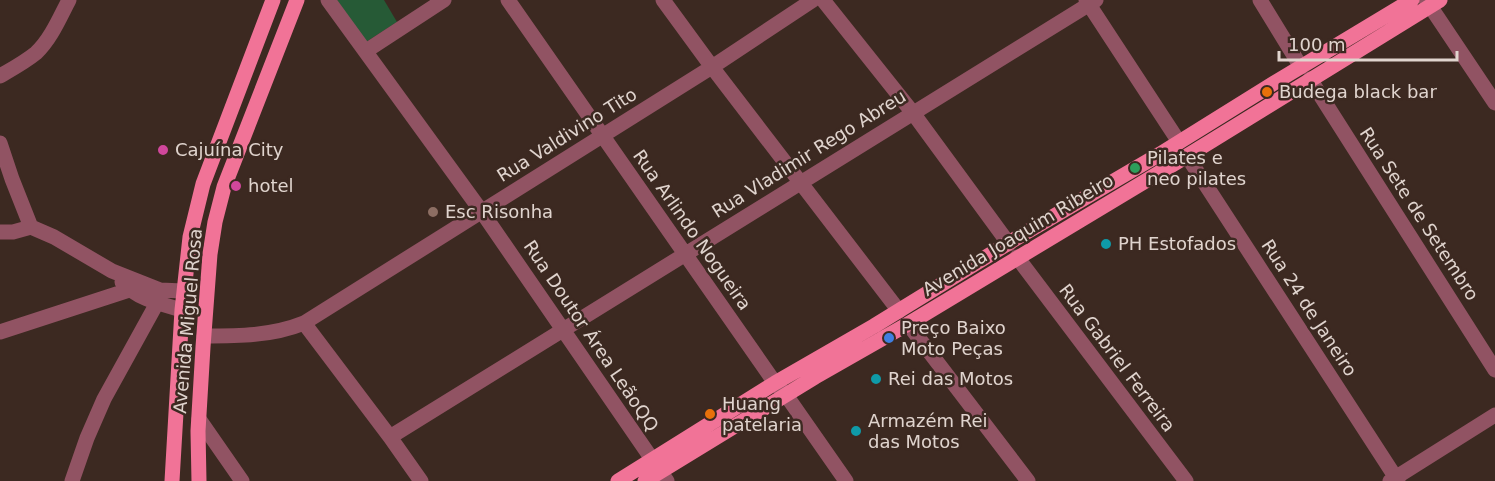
<svg xmlns="http://www.w3.org/2000/svg" width="1495" height="481" font-family="'DejaVu Sans',sans-serif">
<style>
.green{fill:#265a36}
.lines{fill:none;stroke-linecap:round;stroke-linejoin:round}
.minor{stroke:#915363;stroke-width:15}
.major{stroke:#f17397;stroke-width:15}
.food-dot{fill:#e8710a;stroke:#3c2921;stroke-width:2}
.hotel-dot{fill:#d1479c;stroke:#3c2921;stroke-width:2}
.leisure-dot{fill:#2e9e5b;stroke:#3c2921;stroke-width:2}
.education-dot{fill:#8d6e63;stroke:#3c2921;stroke-width:2}
.culture-dot{fill:#0f9aa8;stroke:#3c2921;stroke-width:2}
.shop-dot{fill:#3f7fe0;stroke:#3c2921;stroke-width:2}
.labels{text-anchor:middle;stroke-width:5;stroke-linejoin:round;paint-order:stroke}
.poi-label{font-size:18px;fill:#e0d4ce;stroke:#3c2921;text-anchor:start}
.street-label{font-size:18px;fill:#e0d4ce;stroke:#3c2921}
</style>
<rect width="100%" height="100%" fill="#3c2921"/>
<path class="green" d="M337 0H384L397 22 366 42Z"/>
<g class="lines">
<path class="minor" d="M328 0 482 212 667 481
M508 0 775 383 786 395 846 481
M663 0 712 67 899 311
M823 0 913 113 1009 244
M1086 0 1179 142
M1260 0 1301 67
M1426 0 1495 103
M366 51 444 0
M0 76C12 69 25 62 36 53 51 39 60 17 69 0
M1310 79 1495 370
M0 143 12 179 31 227
M1187 156 1398 481
M0 232H13L31 227 54 237 112 271 160 290 183 291
M1017 257 1186 481
M122 282C137 299 161 304 182 310
M304 323 390 437 421 481
M908 324 1028 481
M0 332 129 290
M204 336C238 336 272 336 304 323L712 67 813 0
M199 419 242 481
M390 437 1096 0
M72 481 87 438 104 399 157 303 160 290
M1390 481 1495 415"/>
<path class="major" d="M172 481 182 310 190 237 203 184 273 0
M199 481 198 431 203 347 210 254 215 222 224 187 297 0
M618 481 775 383 874 326 1025 233 1160 154 1284 77 1412 0
M645 481 815 377 908 324 1187 156 1440 0"/>
</g>
<g class="food-dot">
<circle cx="1267" cy="92" r="6"/>
<circle cx="710" cy="414" r="6"/>
</g>
<g class="hotel-dot">
<circle cx="163" cy="150" r="6"/>
<circle cx="236" cy="186" r="6"/>
</g>
<circle class="leisure-dot" cx="1135" cy="168" r="6"/>
<circle class="education-dot" cx="433" cy="212" r="6"/>
<g class="culture-dot">
<circle cx="1106" cy="244" r="6"/>
<circle cx="876" cy="379" r="6"/>
<circle cx="856" cy="431" r="6"/>
</g>
<circle class="shop-dot" cx="889" cy="338" r="6"/>
<g class="labels">
<g class="poi-label">
<text x="1279" y="98">Budega black bar</text>
<text x="175" y="156">Cajuína City</text>
<text x="1147" y="164">Pilates e<tspan x="1147" dy="21">neo pilates</tspan></text>
<text x="248" y="192">hotel</text>
<text x="445" y="218">Esc Risonha</text>
<text x="1118" y="250">PH Estofados</text>
<text x="901" y="334">Preço Baixo<tspan x="901" dy="21">Moto Peças</tspan></text>
<text x="888" y="385">Rei das Motos</text>
<text x="722" y="410">Huang<tspan x="722" dy="21">patelaria</tspan></text>
<text x="868" y="427">Armazém Rei<tspan x="868" dy="21">das Motos</tspan></text>
</g>
<g class="street-label">
<text transform="translate(567 135) rotate(-32)" y="6">Rua Valdivino Tito</text>
<text transform="translate(809 154) rotate(-32)" y="6">Rua Vladimir Rego Abreu</text>
<text transform="translate(1419 214) rotate(57)" y="6">Rua Sete de Setembro</text>
<text transform="translate(692 230) rotate(55)" y="6">Rua Arlindo Nogueira</text>
<text transform="translate(1018 235) rotate(-31)" y="6">Avenida Joaquim Ribeiro</text>
<text transform="translate(1309 308) rotate(57)" y="6">Rua 24 de Janeiro</text>
<text transform="translate(188 321) rotate(-85)" y="6">Avenida Miguel Rosa</text>
<text transform="translate(591 336) rotate(56)" y="6">Rua Doutor Área LeãoQQ</text>
<text transform="translate(1117 358) rotate(53)" y="6">Rua Gabriel Ferreira</text>
</g>
</g>
<path d="M1279 51v9h178v-9" fill="none" stroke="#e0d4ce" stroke-width="3"/>
<text x="1288" y="51" font-size="18" fill="#e0d4ce" stroke="#3c2921" stroke-width="4.5" paint-order="stroke">100 m</text>
</svg>
